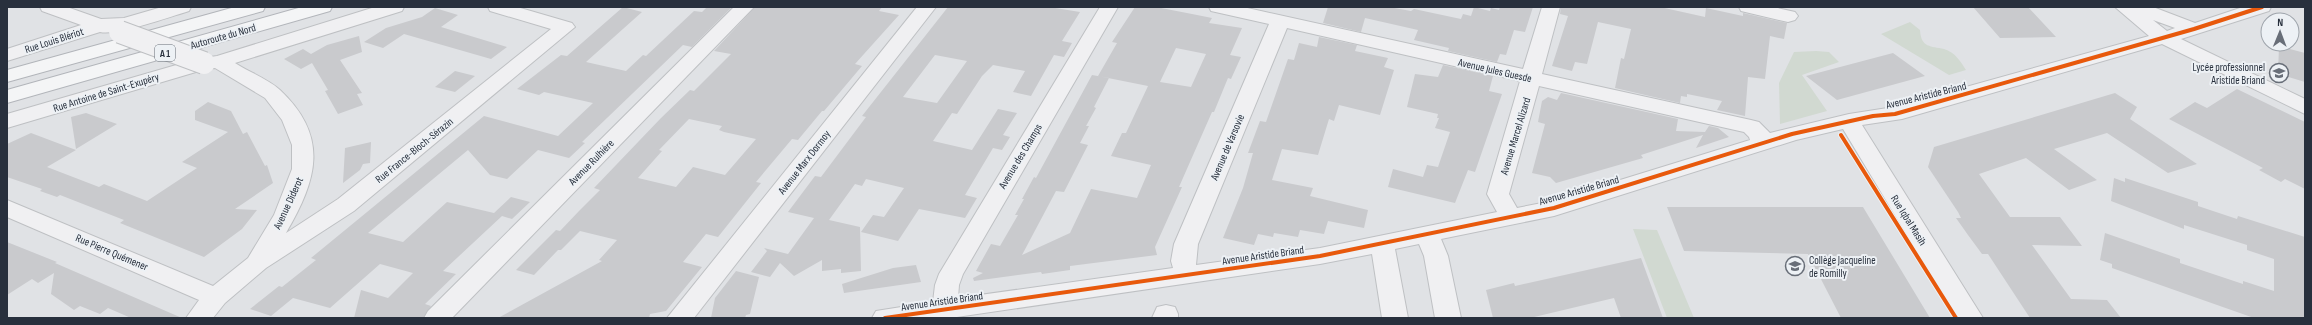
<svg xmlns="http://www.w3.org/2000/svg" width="2312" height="325" font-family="'Sofia Sans Condensed',sans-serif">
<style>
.green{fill:#d1d9d1}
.building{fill:#c9cacd;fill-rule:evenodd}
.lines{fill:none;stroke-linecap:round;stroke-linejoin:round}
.minor-casing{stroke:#bec0c3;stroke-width:2}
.highway-casing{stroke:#b2b5ba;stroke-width:2}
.minor{fill:#f0f0f2;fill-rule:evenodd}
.highway{fill:#f4f5f6;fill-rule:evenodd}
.minor-bridge-casing{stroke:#bec0c3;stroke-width:24;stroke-linecap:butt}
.minor-bridge{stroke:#f0f0f2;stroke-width:22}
.cycleway-casing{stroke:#edf1f5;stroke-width:6}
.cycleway{stroke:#e8590c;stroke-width:4}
.labels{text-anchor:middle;stroke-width:4;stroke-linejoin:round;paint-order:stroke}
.shield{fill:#edf1f5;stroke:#636a74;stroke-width:1}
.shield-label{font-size:10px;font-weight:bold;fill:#28303d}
.street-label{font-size:11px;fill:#28303d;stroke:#edf1f5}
.poi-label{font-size:11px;fill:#28303d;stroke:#edf1f5;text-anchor:end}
</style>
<rect width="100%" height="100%" fill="#e0e2e5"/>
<path class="green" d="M1910 22 1920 30C1921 48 1931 46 1944 49 1955 52 1961 62 1966 70L1949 75 1881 34Z
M1816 51 1829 52 1839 62 1802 75 1827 111 1780 124 1779 83 1794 52Z
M1633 229 1657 230 1694 318H1667Z"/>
<path class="building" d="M623 7 642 12 586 62 626 71 643 55 646 56 694 11 702 12 707 7H732L692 47 683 45 582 142 585 143 569 158 538 150 507 179 490 175 468 150 368 233 403 242 447 202 494 213 511 197 530 202 512 219 502 216 443 271 456 274 425 304 431 306 423 318H354L361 290 388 298 413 273 380 264 330 308 293 298 271 316 250 309 279 286 282 287 316 260 311 258 484 116 558 136 593 103 544 92 539 95 517 89 561 55 567 56Z
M755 7H882L879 11 899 15 855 64 862 66 824 111H822L798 140 792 139 756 182 761 183 718 237 706 234 683 262 702 267 666 311 650 314 649 318H498L602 261 599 260 617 240 580 231 561 250H558L534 275 516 270 556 230 560 231 579 211 600 190 594 188 661 118 690 90 694 91 731 54 714 51ZM689 119 722 126 719 130 724 132 756 139 725 175 693 167 676 187 638 178 662 151 659 150Z
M948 7H1049L1080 12 1062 41 1072 43 1064 57 1054 55 1031 96 1013 92 1025 71 993 65 982 76 957 114 952 113 933 141 972 150 998 109 1017 113 1003 135 1010 137 1002 150 993 148 965 195 977 198 965 218 919 209 898 241 861 232 873 215 884 217 904 188 866 179 862 186 855 184 829 220 860 227 861 271 841 273V269L822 271V260L794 276 780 263 770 277 751 272 767 251 764 248 788 254 814 218 788 212 815 176 821 177 866 117 862 116ZM935 55 967 61 937 103 903 97Z
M1135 7H1156L1192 14 1212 18 1209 23 1242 28 1230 55 1241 57 1231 79 1228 78 1214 112H1212L1179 187H1182L1155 247 1157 255 1070 266V270L1042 274 1041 272 974 281 973 278 983 273 976 271 991 244 1000 246 1018 215H1015L1024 199H1022L1034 177 1036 178 1092 75 1109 78 1094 107 1096 108 1086 126H1089L1080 143 1088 145 1064 192 1056 191 1022 255 1070 233 1091 189 1137 198 1151 165 1111 156 1122 133H1126L1148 86 1098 76 1117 43 1112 42ZM1176 48 1206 54 1191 87 1160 82Z
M1328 7H1389L1411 11 1414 9 1461 19 1463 14 1471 16 1474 7 1490 11 1491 8 1499 10 1500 7H1533L1525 32 1514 30 1506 55 1500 54 1497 62 1448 51 1449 48 1414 40 1418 30 1365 18 1361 32 1323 23Z
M1561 7H1660L1705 17 1706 8 1743 16V13L1787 23 1784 39 1770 36 1765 79 1748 77 1745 116 1717 110 1722 101 1687 94V97L1681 96 1680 103 1615 88 1621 58 1624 59 1631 29 1598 22 1587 64 1575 62 1572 71 1552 66 1568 16 1560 14Z
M1973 7H2028L2056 37 2000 38Z
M435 8 458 15 441 27 507 47 491 59 404 34 383 48 364 42 386 28 422 17Z
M359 36 362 52 340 60 362 93 357 94 363 105 338 114 325 91 328 90 312 63 301 69 284 59 303 49 311 54 327 45Z
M1319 37 1357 45 1355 51 1388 58 1384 67 1394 70 1380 115 1339 105 1334 121 1329 119 1318 155 1282 149 1272 180 1313 188 1310 196 1368 210 1364 228 1328 221 1324 234 1300 230 1298 237 1274 233 1273 237 1258 234 1254 245 1223 238 1243 188 1253 153H1248L1260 121 1266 122 1288 59 1294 60 1299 43 1317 47Z
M2279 46 2305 53V82L2278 74Z
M1893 53 1925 76 1837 100 1806 76Z
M1443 65 1493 76 1489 91 1502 94 1475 172 1468 170 1455 203 1388 187 1393 169 1423 177 1427 165 1438 167 1450 132 1435 128 1439 118H1437L1438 114 1407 107 1415 74 1438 77Z
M455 71 475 76 455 92 435 87Z
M2237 89 2305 122V189L2285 179 2281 182 2259 170 2263 168 2169 119 2195 102 2207 108Z
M1561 93 1678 119 1676 131 1705 132 1709 126 1718 128 1729 137 1696 148 1703 135 1641 155 1643 158 1556 183 1550 177 1532 173 1545 124 1538 122 1542 101 1548 97 1557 100Z
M2115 93 2137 107 2130 119 2197 164 2168 173 2107 133 2054 149 2097 180 2069 190 2026 158 1979 174 2010 217H2060L2082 246 2032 245 2071 299 2107 300 2121 318H2030L1988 254H1982L1968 235 1956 218H1961L1958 212 1928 167 1934 147Z
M208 102 231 111 243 134 247 132 265 166 267 165 273 183 235 209 257 210 242 229 204 257 120 223 124 220 60 195 57 197 40 191 42 189 7 177V144L31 133 76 150 47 167 99 187 104 184 147 201 197 168 182 162 228 132 195 120V111Z
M86 113 117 124 76 149 71 117Z
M371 142 370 163 363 164 360 170 343 183 345 148Z
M2114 178 2125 182V178L2198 202V206L2237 219 2238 216 2305 237V318H2254L2112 268V264L2100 260 2105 233 2180 259V263L2243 284V281L2274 291V259L2247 250V245L2184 225V229L2111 201Z
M1667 207H1863L1930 318H1841L1808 254 1684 251Z
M7 242 57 262 55 263 182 318H131L108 308 100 314 80 306 74 310 51 294 54 273 38 283 32 279 7 295Z
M1641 258 1663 318H1621L1614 298 1530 318H1493L1486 290 1514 283 1515 286Z
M916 265 921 282 844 293 842 284 893 268Z
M736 271 759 277 750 314 746 315 745 318H711L715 298Z"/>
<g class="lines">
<defs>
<path id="minor" d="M40 7H67L101 19 124 18 162 7H191L189 11C169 17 117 36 100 32L7 61V49L81 25 42 11Z
M375 7H404L402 11 235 63C249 72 268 79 280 90 330 137 317 180 286 233L338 199 551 29 490 11 488 7H517L572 23 575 27 354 211 266 268 225 303 213 318H186L199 300 7 217V200L213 286 248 258 274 215 292 169V145L282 120 265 98 215 68 206 69 7 128V114L197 59 217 56Z
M734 7H754L452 318H424L428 311Z
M917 7H936L694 318H667Z
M1100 7H1118L963 274 959 285 958 298 1173 268 1171 261 1174 244 1269 24 1211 11 1209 7H1243L1523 69 1542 7H1560L1542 74 1751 120 1759 122 1770 133 1849 114 1894 107 2149 36 2115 7H2153L2195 23 2243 7H2271L2269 11 2181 39 2305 99V114L2162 44 1902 119 1862 125 1983 318H1957L1843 129 1796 140 1554 216 1441 239 1448 256 1461 318H1435L1424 256 1419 244 1395 249 1408 318H1382L1372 254 1320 264 950 318H872L876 311 933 302 935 285 939 274ZM2153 20 2175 28 2167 31ZM1287 28 1520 81 1487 194 1497 212 1320 248 1196 265 1198 244ZM1539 86 1744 132 1749 137 1750 140 1552 201 1517 208 1509 194Z
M1739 7H1773L1795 12 1798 16 1795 20 1788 22 1741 11Z
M1166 305 1175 307 1178 314V318H1152L1157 307Z"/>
<path id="highway" d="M235 7H265L263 11 7 82V70Z
M302 7H332L330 11 7 103V90Z"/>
</defs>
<use href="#minor" class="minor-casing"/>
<use href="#highway" class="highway-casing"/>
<use href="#minor" class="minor"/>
<use href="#highway" class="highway"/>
<defs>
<path id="minor-bridge" d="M120 32 204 63"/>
</defs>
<use href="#minor-bridge" class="minor-bridge-casing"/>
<use href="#minor-bridge" class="minor-bridge"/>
<defs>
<path id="cycleway" d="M1841 135 1956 318
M885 318 1320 256 1554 208 1792 134 1873 116 1895 114 2194 29 2262 7"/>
</defs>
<use href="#cycleway" class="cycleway-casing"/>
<use href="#cycleway" class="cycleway"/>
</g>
<defs>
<symbol id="school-ring" viewBox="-11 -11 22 22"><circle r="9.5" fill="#edf1f5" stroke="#686e78" stroke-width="1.5"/><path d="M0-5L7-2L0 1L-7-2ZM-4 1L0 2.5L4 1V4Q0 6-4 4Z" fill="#686e78"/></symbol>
</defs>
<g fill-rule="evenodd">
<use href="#school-ring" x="2268" y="62" width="22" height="22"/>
<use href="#school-ring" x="1784" y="255" width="22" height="22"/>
</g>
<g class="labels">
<rect class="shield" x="155" y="45" width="20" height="16" rx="3"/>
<g class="shield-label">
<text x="165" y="57">A 1</text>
</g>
<g class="street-label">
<text transform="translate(223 36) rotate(-16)" y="4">Autoroute du Nord</text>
<text transform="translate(54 40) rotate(-18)" y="4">Rue Louis Blériot</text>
<text transform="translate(1495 70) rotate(13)" y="4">Avenue Jules Guesde</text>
<text transform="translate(106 92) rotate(-17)" y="4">Rue Antoine de Saint-Exupéry</text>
<text transform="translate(1926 95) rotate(-14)" y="4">Avenue Aristide Briand</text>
<text transform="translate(1515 136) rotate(-73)" y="4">Avenue Marcel Alizard</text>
<text transform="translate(1227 147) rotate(-67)" y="4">Avenue de Varsovie</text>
<text transform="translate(414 150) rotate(-39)" y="4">Rue France-Bloch-Sérazin</text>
<text transform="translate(1020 156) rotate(-59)" y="4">Avenue des Champs</text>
<text transform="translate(591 162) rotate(-45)" y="4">Avenue Rulhière</text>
<text transform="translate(804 162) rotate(-52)" y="4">Avenue Marx Dormoy</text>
<text transform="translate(1579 190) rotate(-16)" y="4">Avenue Aristide Briand</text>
<text transform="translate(288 203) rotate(-65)" y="4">Avenue Diderot</text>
<text transform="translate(1909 220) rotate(58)" y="4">Rue Iqbal Masih</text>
<text transform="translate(112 252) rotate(23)" y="4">Rue Pierre Quémener</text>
<text transform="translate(1263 255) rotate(-8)" y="4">Avenue Aristide Briand</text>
<text transform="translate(942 301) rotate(-8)" y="4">Avenue Aristide Briand</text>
</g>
<g class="poi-label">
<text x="2265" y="71">Lycée professionnel<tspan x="2265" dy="13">Aristide Briand</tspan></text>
<text x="1809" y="264" text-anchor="start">Collège Jacqueline<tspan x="1809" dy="13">de Romilly</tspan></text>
</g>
</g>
<rect width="2312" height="325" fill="none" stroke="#28303d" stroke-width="16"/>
<g transform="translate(2280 32) rotate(1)"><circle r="19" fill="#edf1f5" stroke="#9ea4ab"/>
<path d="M0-3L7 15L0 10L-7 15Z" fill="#686e78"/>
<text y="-6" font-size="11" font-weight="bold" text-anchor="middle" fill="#28303d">N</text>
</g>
</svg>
